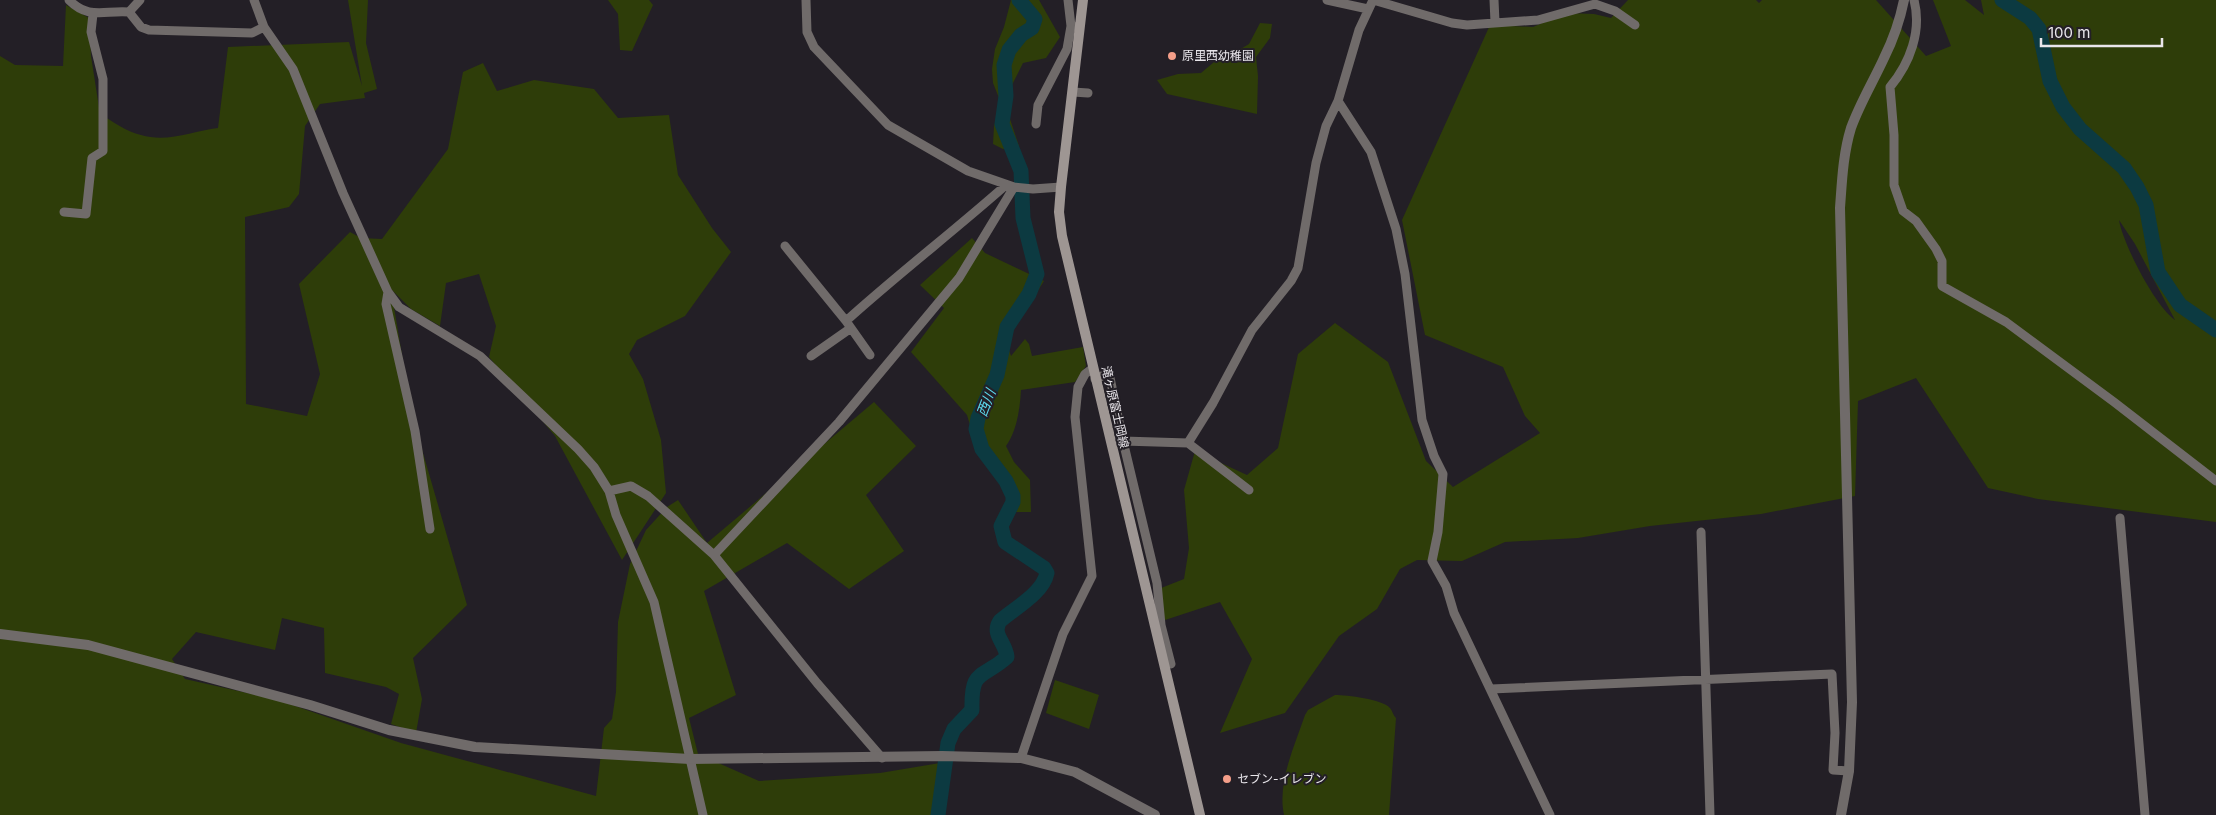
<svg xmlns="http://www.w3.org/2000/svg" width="2216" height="815" font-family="Inter,'Noto Sans JP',sans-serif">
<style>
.green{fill:#2e3d09;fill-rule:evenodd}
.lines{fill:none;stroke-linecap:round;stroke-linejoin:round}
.river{stroke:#0c3a41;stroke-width:15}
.minor{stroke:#706b6a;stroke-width:9}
.tertiary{stroke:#706b6a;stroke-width:10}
.secondary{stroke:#9e9693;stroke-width:10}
.poi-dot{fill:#f49e89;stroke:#231f26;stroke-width:2}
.labels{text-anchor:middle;stroke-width:4;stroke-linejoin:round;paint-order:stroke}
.poi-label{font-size:12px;fill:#e9e6eb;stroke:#231f26;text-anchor:start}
.street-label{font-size:12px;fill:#e9e6eb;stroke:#231f26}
.water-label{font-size:14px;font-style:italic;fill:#5bd6ea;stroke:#231f26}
</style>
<rect width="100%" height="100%" fill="#231f26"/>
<path class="green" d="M348 0H368L366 43 377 89 364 93 365 98 320 104 305 126 299 194 289 207 245 217 246 404 307 416 320 374 299 284 350 232 361 238 382 239 448 149 463 72 483 63 497 91 534 80 594 89 618 118 669 115 678 175 712 228 731 252 685 316 637 340 629 354 643 379 661 440 666 493 622 560 555 436 489 357 496 326 479 274 446 283 440 326 411 309 391 289 412 415 467 605 413 658 422 699 416 733 391 724 399 694 386 687 325 673 324 628 282 618 275 650 196 632 172 659 185 679 278 700 401 743 596 796 604 728 612 719 616 692 618 622 630 564 646 530 667 507 678 500 707 543 874 402 916 446 866 495 904 551 849 589 787 543 704 591 736 695 689 718 698 754 759 781 880 773 940 763 935 815H0V56L15 65 63 66 66 5 89 18 91 56 100 114C112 121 127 132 141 135 167 143 193 131 218 128L228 47 349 42 362 86Z
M608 0H649L653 5 632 51 620 50 618 14Z
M1011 0H1039L1060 37 1046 58 1023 63 1007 95 1010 119 1019 146 1003 149 993 144 994 126 1001 103 993 83 992 69 995 49 1004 27Z
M1628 0H1756L1759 3 1762 0H1876L1926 56 1951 46 1933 0H1965L1984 15 1981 0H2216V522L2038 499 1988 488 1916 378 1858 401 1855 496 1761 514 1650 526 1578 538 1505 542 1462 561 1417 560 1400 569 1377 609 1339 636 1285 713 1220 733 1252 659 1220 602 1165 620 1156 590 1184 579 1189 548 1184 490 1195 451 1247 475 1278 448 1298 354 1335 323 1388 362 1426 461 1453 487 1540 433 1525 416 1503 367 1425 335 1402 220 1490 25 1533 27 1566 13 1594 14 1611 18ZM2119 220 2135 244 2175 320C2155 306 2123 244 2119 220Z
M1260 23 1272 24 1270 38 1256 57 1258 76 1257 114 1167 94 1157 80 1178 74 1201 73 1220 57 1232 54 1249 44Z
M972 238 985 253 1044 281 1006 341 1011 356 1025 339 1029 344 1032 356 1083 347 1086 366 1075 382 1021 390C1020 408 1017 431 1006 446L1014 462 1030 480 1031 512H1014L1008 490 977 449 967 415 911 352 944 308 920 285Z
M1055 680 1099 695 1089 729 1046 713Z
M1335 695C1347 695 1382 699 1390 708 1392 710 1393 715 1396 718L1389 815H1284C1277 782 1295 745 1305 715L1308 710Z"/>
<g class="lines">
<path class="river" d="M2002 0 2030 18 2039 29 2050 81 2063 107 2080 129 2124 168 2137 187 2146 205 2158 272 2180 305 2216 330
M938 815 948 743 954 729 972 710C971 668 981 680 1007 657 1006 643 991 634 1000 621 1015 608 1043 593 1047 573L1044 568 1005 542 1001 526 1013 502V496L1006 481 982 449 976 429 978 418 997 375 1007 327 1029 294 1037 274 1023 218 1021 171 1002 124 1006 96 1004 65 1009 50 1021 35 1032 28 1035 19 1019 0"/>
<path class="minor" d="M69 0C89 20 104 10 129 12L141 27 149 30 252 33 264 27
M254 0 264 27 293 69 343 193 388 292 399 307 480 356 578 449 594 467 609 491 616 515 654 602 703 815
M806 0 807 32 814 47 888 125 968 171 1014 187 1033 189 1061 187
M1068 0 1071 26 1077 27
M1327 0 1368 9
M1494 0 1495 22
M1914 0C1922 31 1910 63 1890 87L1894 135V185L1903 211 1916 221 1936 249 1942 261V286L2006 322 2114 402 2216 481
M129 12 140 0
M1073 92 1088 93
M1338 101 1371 152 1396 229 1405 274 1422 420 1434 456 1443 474 1438 532 1432 561 1446 586 1454 613 1550 815
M1036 124 1038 105 1067 49 1071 26
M64 212 86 214 92 158 103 151V79L91 32 93 14
M785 246 846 321
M388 292 386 304 415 431 430 529
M870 355 846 321C898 274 954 231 1006 185
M811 356 851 328
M1095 379 1109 373 1123 441 1157 583 1161 625 1171 664
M1123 441 1188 443
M1249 490 1188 443 1213 403 1252 330 1291 281 1298 268 1316 163 1326 126 1338 101 1359 30 1373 0 1452 23 1467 25 1538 20 1595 4 1615 11 1635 25
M609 491 631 486 648 496 714 555 817 683 882 758
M2120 518 2145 815
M1701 532 1710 815
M714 555 839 422 959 278 1014 187
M1491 689 1832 674 1835 733 1833 770 1849 771
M1021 758 1063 634 1092 576 1075 417 1078 387 1085 374 1093 368"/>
<path class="tertiary" d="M0 634 88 645 310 705 389 730 475 747 690 759 942 756 1021 758 1075 772 1155 815
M1841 815 1849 771 1852 702 1840 208C1842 181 1843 154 1851 128 1860 103 1873 82 1884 58 1893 40 1900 20 1904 0"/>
<path class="secondary" d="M1083 0 1061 187 1059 212 1062 236 1200 815"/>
</g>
<g class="poi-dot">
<circle cx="1172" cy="56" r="5"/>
<circle cx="1227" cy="779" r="5"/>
</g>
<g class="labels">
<g class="poi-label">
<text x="1182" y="60">原里西幼稚園</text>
<text x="1237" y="783">セブン-イレブン</text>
</g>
<g class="street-label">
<text transform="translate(1115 407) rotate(77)" y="4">滝ヶ原富士岡線</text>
</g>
<g class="water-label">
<text transform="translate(986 403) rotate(-69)" y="5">西川</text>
</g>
</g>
<path d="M2041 38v8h121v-8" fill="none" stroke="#e9e6eb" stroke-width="2.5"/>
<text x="2048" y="38" font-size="15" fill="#e9e6eb" stroke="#231f26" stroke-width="4" paint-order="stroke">100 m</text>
</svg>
